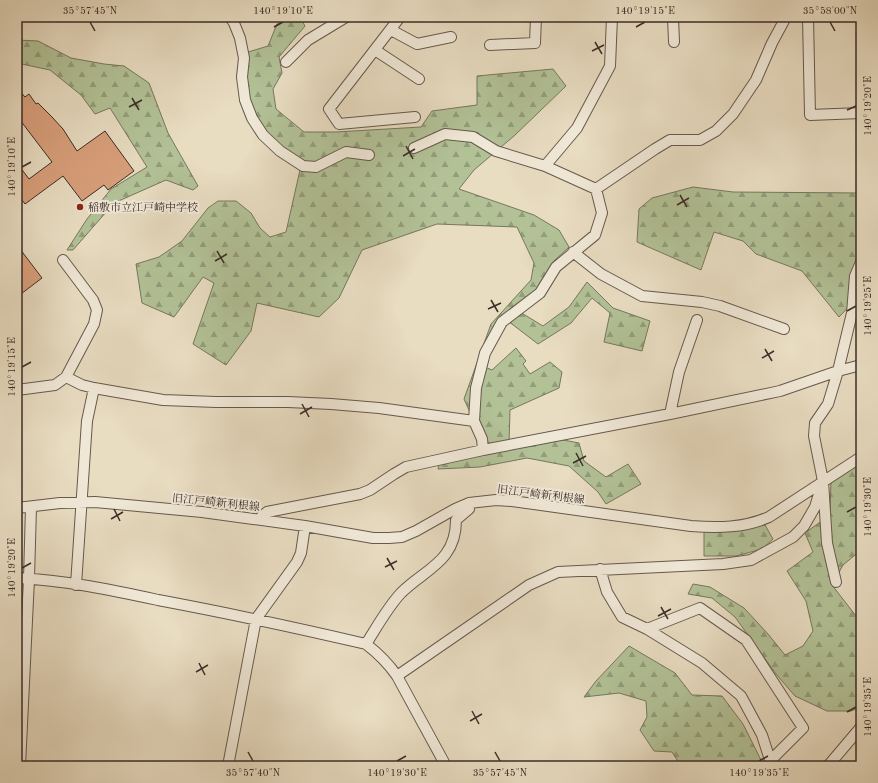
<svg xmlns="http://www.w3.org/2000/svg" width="878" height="783" font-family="'Old Standard TT','Noto Serif JP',serif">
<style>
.forest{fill:url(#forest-firs);stroke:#76775f}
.building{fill:#d89f7b;stroke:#3b2d28}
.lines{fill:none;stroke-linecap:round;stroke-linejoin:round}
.minor-casing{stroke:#66594e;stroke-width:12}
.minor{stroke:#f0e8d7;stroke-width:10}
.ticks{fill:none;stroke:#3b2d28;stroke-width:1.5}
.poi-dot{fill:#8f2418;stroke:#f0e8d7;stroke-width:1.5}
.labels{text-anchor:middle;stroke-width:4;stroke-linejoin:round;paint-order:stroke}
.poi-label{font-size:11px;fill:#3b2d28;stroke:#f0e8d7;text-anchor:start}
.street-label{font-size:11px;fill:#3b2d28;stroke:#f0e8d7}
.neatline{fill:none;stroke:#3b2d28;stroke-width:1.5}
.ticks-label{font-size:10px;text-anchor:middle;fill:#3b2d28}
</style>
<defs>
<pattern id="forest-firs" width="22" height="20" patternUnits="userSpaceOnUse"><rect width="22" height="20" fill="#b2c196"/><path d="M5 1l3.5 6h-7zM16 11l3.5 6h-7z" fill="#929d7a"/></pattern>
</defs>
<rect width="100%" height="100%" fill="#e8dcc1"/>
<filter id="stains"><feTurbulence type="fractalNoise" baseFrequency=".005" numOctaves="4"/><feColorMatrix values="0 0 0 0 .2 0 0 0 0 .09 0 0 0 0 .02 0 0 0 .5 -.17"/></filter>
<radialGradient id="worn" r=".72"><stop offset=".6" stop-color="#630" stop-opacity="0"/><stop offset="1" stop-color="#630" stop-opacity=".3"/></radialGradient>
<path class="forest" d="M291 17H300L305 26 279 57 282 73 273 89 276 109 304 132H336L421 127 432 111 477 105V76L553 69 566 86 514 136 474 170 459 189 534 215 559 230 569 247 554 261 538 295 515 309 543 326 569 307 587 282 613 308 650 321 642 351 604 342 610 313 592 298 571 323 538 344 504 318 480 365 492 370 516 348 526 361 523 364 530 374 550 362 562 372 559 388 510 410 509 443 548 437 579 443 584 461 606 477 628 464 641 484 606 504 598 492 569 466 527 458 480 467 438 469 440 456 483 450 482 439 464 399 491 324 531 280 534 263 517 227 437 224 362 250 339 298 319 317 257 303 251 331 226 365 193 344 214 283 203 277 174 317 142 303 136 264 159 257 182 241 208 208 218 201H236L251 213 260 228 270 237 286 232 302 161H292L248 114 245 53 268 46 277 24Z
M17 40 38 41 71 58 104 64 124 66 149 83 168 133 198 186 193 190 166 180 114 203 73 250H67L87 219 111 189 147 167 110 108 95 114 81 95 50 70 17 63Z
M693 187 733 192 861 193V294L839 317 802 271 756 254 743 241 714 232 701 270 637 242 639 209 652 198Z
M861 462V550L843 565 832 585 856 616 861 614V707L851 711H827L795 696 776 674 735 617 712 598 688 594 693 584 710 587 744 608 768 634 785 655 803 646 813 631 806 601 787 571 813 552 805 533 830 515 831 480Z
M765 525 773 539 762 549 736 556H704V530L738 529Z
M629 646 675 673 692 695 722 696 743 724 764 766H681L672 752 654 751 640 730 647 717 646 701 619 693 584 697 596 681Z"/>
<path class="building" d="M17 88 25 97 29 94 36 104 38 103 52 117 63 129 77 151 105 131 134 171 108 190 104 185 82 201 63 176 25 204 17 193V163L29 179 52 162 17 116Z
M17 245 42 278 17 297Z"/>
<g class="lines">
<defs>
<path id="minor" d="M230 17 234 23 240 38 244 58 242 77 245 100 252 118 263 135 280 151 303 166 316 167 346 152 369 155
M400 17 329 109 339 124 415 117
M673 17 674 42
M808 17 810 115 861 113
M391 30 417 44 451 37
M490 45 535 43 536 17
M375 50 419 79
M286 62 308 40 346 17
M414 148 445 134 473 137 496 151 545 166 596 189 655 149 670 140H700L716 131 733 114 756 80 772 43 786 17
M545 166 577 128 610 66 612 17
M573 252 601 274 642 296 702 302 720 306 784 329
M66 377 82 385 94 388 163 400 216 402H288L331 404 379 408 474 421 482 439 483 450 670 414 780 391 838 371 861 365
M17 390 55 385 66 377 94 324 97 310 93 300 63 260
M670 414 679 372 697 320
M474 421 476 388 485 353 502 322 540 293 556 267 595 235 602 213 596 189
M17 508 60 503 95 502 202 512 305 526 373 538H389L402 537 416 531 455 509 469 503 496 500 512 501 691 526C718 528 744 528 769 517L861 457
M259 519 267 512 360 494 370 490 394 474 406 467 483 450
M600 569 607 592 622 617 647 629 702 663 741 696 762 735 772 766
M17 578C64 580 112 590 158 600 228 613 297 628 366 644 379 654 388 663 397 676L446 766
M836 582 827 543 823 481 814 436 815 423 828 404 838 371 852 313 855 276 861 262
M76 585 87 421 94 388
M647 629 700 608 746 640 803 728 771 760
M366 644C377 627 387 608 401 593 425 569 456 562 456 520L469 509V503
M397 676 529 585 558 572 723 564 751 560 793 537 804 526 815 507 823 481
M20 766 29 579 31 507
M228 766 256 619 297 562 301 553 305 526
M828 766 861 727"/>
</defs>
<use href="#minor" class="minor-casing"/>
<use href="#minor" class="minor"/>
</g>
<path class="ticks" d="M90 22 95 31M830 22 835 31M274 27 283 22M636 27 645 22M595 42 602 54M592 51 604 45M132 98 139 110M129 107 142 100M847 110 856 106M406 146 413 159M403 156 415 149M22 167 31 162M680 195 687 207M677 205 689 198M217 251 224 263M215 261 227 254M491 300 498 312M488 309 501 303M847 311 856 306M765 349 772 361M762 358 774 351M22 367 31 362M302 404 309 417M300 414 312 407M576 453 583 466M573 463 586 456M114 509 120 521M847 512 856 507M111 519 123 512M387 558 394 570M385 567 397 561M22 568 31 563M661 607 668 619M658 616 671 609M199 663 205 675M196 672 208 665M472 711 479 724M847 712 856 707M470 721 482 714M248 752 253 761M495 752 500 761M397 761 406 756M759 761 768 756"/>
<circle class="poi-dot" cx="80" cy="207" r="4"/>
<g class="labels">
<g class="poi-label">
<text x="88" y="211">稲敷市立江戸崎中学校</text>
</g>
<g class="street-label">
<text transform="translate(541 494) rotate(7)" y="4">旧江戸崎新利根線</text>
<text transform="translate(216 502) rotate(6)" y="4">旧江戸崎新利根線</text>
</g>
</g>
<rect width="878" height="783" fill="none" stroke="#e8dcc1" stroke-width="44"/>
<rect x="22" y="22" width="834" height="739" class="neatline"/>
<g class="ticks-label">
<text x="90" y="14">35°57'45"N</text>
<text x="283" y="14">140°19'10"E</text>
<text x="645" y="14">140°19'15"E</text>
<text x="830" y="14">35°58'00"N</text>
<text transform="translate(867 106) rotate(-90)" y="4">140°19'20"E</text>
<text transform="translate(11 167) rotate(-90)" y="4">140°19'10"E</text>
<text transform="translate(867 306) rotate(-90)" y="4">140°19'25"E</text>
<text transform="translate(11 367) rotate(-90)" y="4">140°19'15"E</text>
<text transform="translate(867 507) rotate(-90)" y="4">140°19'30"E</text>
<text transform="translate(11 568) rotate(-90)" y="4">140°19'20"E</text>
<text transform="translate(867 707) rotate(-90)" y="4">140°19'35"E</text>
<text x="253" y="776">35°57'40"N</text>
<text x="397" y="776">140°19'30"E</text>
<text x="500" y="776">35°57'45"N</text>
<text x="759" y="776">140°19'35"E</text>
</g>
<rect width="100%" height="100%" filter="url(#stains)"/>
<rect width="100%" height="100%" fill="url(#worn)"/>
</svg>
